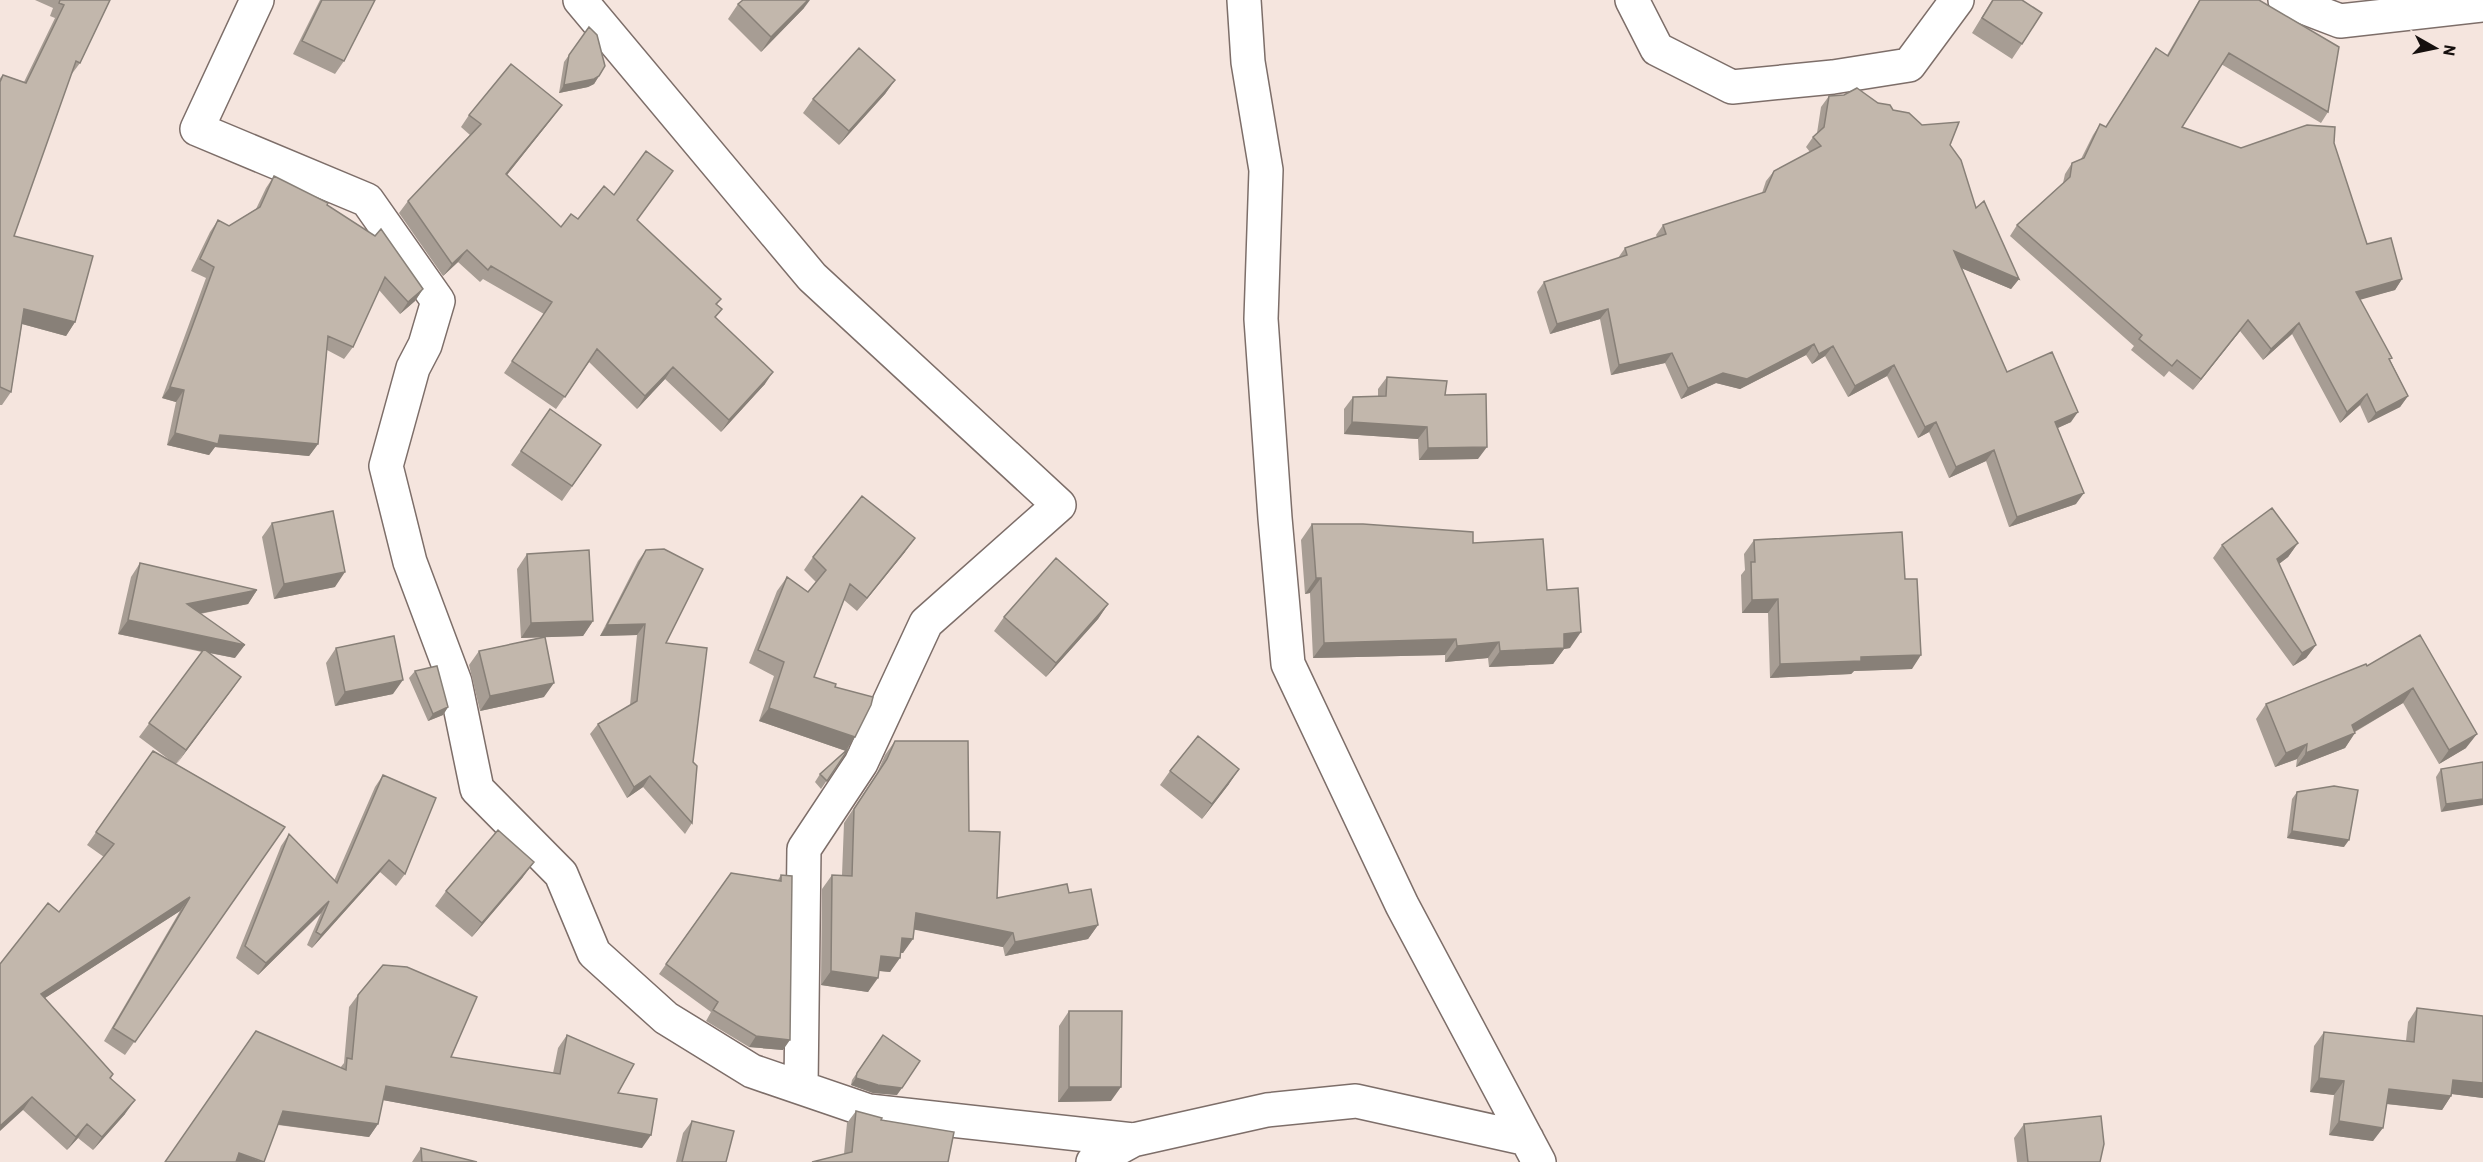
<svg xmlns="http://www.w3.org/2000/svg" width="2483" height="1162" font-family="Barlow,sans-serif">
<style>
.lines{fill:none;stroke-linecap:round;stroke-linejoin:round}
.street-casing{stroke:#7d6e69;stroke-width:36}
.street{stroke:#fff;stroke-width:33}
.wall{fill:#a79d94}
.shaded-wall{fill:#888078}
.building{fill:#c2b7ac;stroke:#888078;stroke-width:1.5}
</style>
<rect width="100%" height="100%" fill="#f5e5de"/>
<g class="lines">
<defs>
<path id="street" d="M257 0 197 129 367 200 438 301 425 345 413 368 386 466 410 562 455 682 477 789 561 874 594 953 666 1018 752 1071 869 1111 1133 1140
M580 0 812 277 1059 505 926 623 861 763 804 849 801 1086
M1244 0 1248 62 1266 170 1261 319 1275 518 1288 664 1402 905 1539 1162
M1632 0 1657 49 1732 87 1833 77 1909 65 1957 0
M2285 0 2340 21 2483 5
M1093 1162 1133 1140 1267 1110 1356 1101 1527 1139"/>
</defs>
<use href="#street" class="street-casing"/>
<use href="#street" class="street"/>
</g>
<path class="wall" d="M35 0H110L80 63 71 75 14 236 75 322 66 336 22 324 11 392 2 405H0V78L3 75 24 82 55 18 50 16 53 8Z
M320 0H375L344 61 335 74 293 54Z
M1992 0H2022V44L2012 59 1972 33Z
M2199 0H2259L2328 112 2321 123 2221 64 2182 127 2241 148 2334 143 2367 244 2402 279 2395 290 2360 299 2408 396 2400 407 2368 423 2360 405 2340 423 2292 334 2263 360 2240 331 2193 390 2169 371 2164 377 2131 350 2134 346 2010 236 2017 225 2063 183 2065 174 2072 163 2081 159 2093 135 2100 124 2106 127 2156 48 2167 55Z
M738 4 804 8 761 52 728 19Z
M589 27 599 76 594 84 588 87 559 93 564 62Z
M895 80 885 94 839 145 803 113 813 99Z
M1829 96 1878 103 1922 125 1950 145 1976 208 2019 279 2011 289 1961 268 2007 372 2071 422 2057 428 2076 504 2009 527 1986 461 1949 478 1929 432 1918 438 1887 376 1848 397 1825 356 1812 364 1806 355 1740 389 1716 383 1681 399 1665 363 1611 375 1600 319 1550 334 1537 292 1544 282 1618 258 1625 248 1657 237 1656 235 1663 225 1762 193 1766 181 1774 171 1810 152 1806 147 1813 137 1817 133 1821 107Z
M469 115 553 117 507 175 561 227 578 219 638 221 721 299 717 304 715 318 765 384 721 432 665 379 637 409 589 362 556 409 504 373 544 314 483 279 480 282 458 262 443 276 399 213 408 201 470 135 461 127Z
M274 176 327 205 423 289 415 301 400 314 379 290 353 347 344 359 327 350 318 444 309 456 215 447 209 455 167 445 176 402 162 398 206 278 191 271 210 232 218 220 229 226 256 209 266 188Z
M1387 377 1445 395 1478 459 1419 460 1418 439 1344 434V409L1353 397H1378V389Z
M550 409 601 445 562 501 511 465Z
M272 523 335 587 274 599 262 537Z
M1312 524 1473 543 1547 590 1570 648 1564 649 1553 664 1489 667 1488 658 1445 662V655L1313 658 1310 593 1305 594 1301 540Z
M1754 540 1905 579 1912 669 1854 671 1851 674 1770 678 1768 613H1742L1741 575 1745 570 1744 554Z
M2298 543 2288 557 2279 564 2316 645 2306 658 2293 666 2213 558 2222 545Z
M646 550 693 762 692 823 685 834 643 787 627 798 590 734 598 724 630 705 637 635 600 636 638 561Z
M905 552 857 611 844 600 814 677 835 687 847 750 849 748 821 789 815 782 820 774 846 751 759 721 774 676 749 663 777 591 787 577 808 592 816 582 804 570 813 557Z
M527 554 593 621 583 636 545 637 544 697 480 711 469 665 479 651 543 637 521 638 517 569Z
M140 563 257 590 248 604 200 614 235 658 209 653 241 677 176 764 285 827 125 1055 104 1041 180 911 45 998 110 1078 125 1114 93 1150 78 1138 67 1150 23 1110 59 912 104 857 87 845 153 751 171 761 139 737 202 652 118 634 131 577Z
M1108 604 1098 619 1046 677 994 631 1004 617Z
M2420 635 2466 748 2439 764 2403 703 2355 732 2345 748 2296 767 2297 759 2275 767 2256 719 2266 704 2367 666Z
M336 648 393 694 335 706 326 663Z
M415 671 448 707 443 715 428 721 409 678Z
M895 741 969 831 997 898 1069 893 1098 925 1088 939 1005 956 1003 947 914 929 903 953H900L890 972 879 971 868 992 821 985 822 889 832 875H842L844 823 877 773 885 755Z
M2483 762 2441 812 2436 777 2441 769Z
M1170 771 1229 784 1202 819 1160 785Z
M383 775 405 874 396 886 380 872 312 948 307 945 321 913 258 975 236 958 281 846 289 834 334 881 375 787Z
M2297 792 2344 847 2287 838 2292 799Z
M731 873 778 880 781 875 783 1050 749 1047 706 1021 711 1012 659 974Z
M523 877 472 937 435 906 446 891Z
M358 995 451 1057 553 1073 558 1048 567 1035 618 1093 642 1148 383 1100 378 1124 369 1137 278 1125 165 1162 340 1068 344 1063 349 1007Z
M2417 1008 2483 1016V1098L2452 1094 2451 1096 2442 1110 2386 1104 2373 1141 2329 1135 2334 1095 2310 1092 2314 1046 2324 1032 2406 1041 2408 1022Z
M1069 1011 1111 1101 1058 1102 1059 1026Z
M883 1035 897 1095 873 1093 851 1085 852 1080Z
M856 1111 881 1120 948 1162 844 1154 847 1123Z
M692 1121 726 1162H676L683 1133Z
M2024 1124 2100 1162H2017L2014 1138Z
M421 1148 477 1162H412Z"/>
<path class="shaded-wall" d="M808 0H810L804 8 761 52 771 37Z
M599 76 594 84 588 87 559 93 564 85Z
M895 80 885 94 839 145 849 131Z
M562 105 553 117 498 186 506 174Z
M467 250 458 262 443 276 452 264Z
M1954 251 2019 279 2011 289 1947 262Z
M2402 279 2395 290 2349 303 2356 292Z
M423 289 415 301 400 314 408 302Z
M24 309 75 322 66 336 15 322Z
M1608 309 1600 319 1550 334 1557 324Z
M2248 320 2240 331 2193 390 2201 379Z
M2299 323 2292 334 2263 360 2271 349Z
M1814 344 1806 355 1740 389 1716 383 1681 399 1688 388 1723 373Z
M1833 346 1825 356 1812 364 1819 354Z
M1672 353 1665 363 1611 375 1619 365Z
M1894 365 1887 376 1848 397 1855 386Z
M673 367 665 379 637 409 645 396Z
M773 372 765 384 721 432 729 420Z
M170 387 184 390 176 402 162 398Z
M2367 394 2360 405 2340 423 2347 412Z
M2408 396 2400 407 2368 423 2376 413Z
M2078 412 2071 422 2047 433 2055 422Z
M1352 422 1427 427 1418 439 1344 434Z
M1936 422 1929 432 1918 438 1925 427Z
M175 433 220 435 318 444 309 456 215 447 209 455 167 445Z
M1487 447 1478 459 1419 460 1428 448Z
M1994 450 1986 461 1949 478 1956 467Z
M2084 493 2076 504 2009 527 2017 517Z
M915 538 905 552 857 611 867 598Z
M2298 543 2288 557 2267 573 2277 559Z
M345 572 335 587 274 599 284 584Z
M1316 578H1321L1310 593 1305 594Z
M257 590 248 604 177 618 187 604Z
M1778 599 1768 613H1742L1752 600Z
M1108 604 1098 619 1046 677 1056 663Z
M128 620 245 645 235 658 118 634Z
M593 621 583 636 521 638 531 623Z
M645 624 637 635 600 636 607 625Z
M1581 632 1570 648 1564 649 1553 664 1489 667 1500 651 1564 634Z
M1456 639 1445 655 1313 658 1324 643Z
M1499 642 1488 658 1445 662 1457 646Z
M2316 645 2306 658 2293 666 2302 653Z
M1921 655 1912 669 1854 671 1851 674 1770 678 1780 664 1861 657Z
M241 677 231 691 176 765 186 750Z
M403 680 393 694 335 706 345 692Z
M554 683 544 697 480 711 490 696Z
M2413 688 2403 703 2347 736 2355 733 2345 748 2296 767 2306 753Z
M448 707 443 715 428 721 433 714Z
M769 708 855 737 846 751 759 721Z
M2477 734 2466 748 2439 764 2449 750Z
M2307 744 2297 759 2275 767 2286 753Z
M1239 769 1229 784 1202 819 1212 804Z
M650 776 643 787 627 798 634 787Z
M2483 799V805L2441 812 2446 804Z
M2292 831 2349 840 2344 847 2287 838Z
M389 860 380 872 312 948 321 935Z
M534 862 523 877 472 937 482 923Z
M190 897 180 911 31 1007 41 994Z
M329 901 321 913 258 975 266 963Z
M916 913 1013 933 1003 947 906 928Z
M1098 925 1088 939 1005 956 1015 942Z
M902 938 913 939 903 953 892 952Z
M881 956 900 958 890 972 871 970Z
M831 971 878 978 868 992 821 985Z
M756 1036 790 1040 783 1050 749 1047Z
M856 1078 902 1088 897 1095 873 1093 851 1085Z
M2319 1078 2344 1081 2334 1095 2310 1092Z
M2453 1080 2483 1083V1098L2444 1093Z
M386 1086 651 1135 642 1148 377 1099Z
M1069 1087H1121L1111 1101 1058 1102Z
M2389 1089 2451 1096 2442 1110 2379 1103Z
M32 1097 23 1110 0 1131V1126Z
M135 1100 125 1114 93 1150 102 1137Z
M283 1111 378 1124 369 1137 274 1124Z
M2339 1121 2383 1128 2373 1141 2329 1135Z
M87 1124 78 1138 67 1150 76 1137Z
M239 1153 263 1162H233Z"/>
<path class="building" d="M60 0H110L80 63 76 61 14 236 93 256 75 322 24 309 11 392 0 387V82L3 75 26 83 64 5 59 3Z
M322 0H375L344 61 302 41Z
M743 0H808L771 37 738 4Z
M1993 0H2022L2042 13 2022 44 1982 18Z
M2200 0H2259L2339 47 2328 112 2229 53 2182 127 2241 148 2307 125 2335 127 2334 143 2367 244 2391 238 2402 279 2356 292 2392 358 2389 359 2408 396 2376 413 2367 394 2347 412 2299 323 2271 349 2248 320 2201 379 2177 360 2172 366 2139 339 2142 335 2017 225 2070 177 2072 163 2084 158 2100 124 2106 127 2156 48 2168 56Z
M589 27 597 35 605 66 599 76 594 79 564 85 569 55Z
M859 48 895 80 849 131 813 99Z
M511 64 562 105 506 174 561 227 571 214 578 219 604 186 614 195 646 151 673 171 637 220 721 299 716 304 722 309 715 317 773 372 729 420 673 367 645 396 597 349 565 397 512 361 552 302 491 266 488 270 467 250 452 264 408 201 481 124 469 115Z
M1857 88 1878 103 1890 105 1893 110 1909 113 1922 125 1959 122 1950 145 1961 160 1976 208 1984 201 2019 279 1954 251 2007 372 2052 352 2078 412 2055 422 2084 493 2017 517 1994 450 1956 467 1936 422 1925 427 1894 365 1855 386 1833 346 1819 354 1814 344 1747 379 1723 373 1688 388 1672 353 1619 365 1608 309 1557 324 1544 282 1627 255 1625 248 1666 234 1663 225 1765 192 1774 171 1821 146 1813 137 1824 127 1829 96 1844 95Z
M274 176 328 203 327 205 375 236 381 229 423 289 408 302 385 277 353 347 328 336 318 444 220 435 218 444 175 433 184 390 170 387 214 267 200 259 218 220 229 226 260 207Z
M1387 377 1447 381 1445 395 1486 394 1487 447 1428 448 1427 427 1352 422 1353 397 1386 396Z
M550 409 601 445 572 486 521 451Z
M862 496 915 538 867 598 850 584 814 677 836 684 835 687 873 697 871 705 855 737 769 708 784 662 758 650 787 577 808 592 826 570 813 557Z
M2272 508 2298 543 2277 559 2316 645 2302 653 2222 545Z
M333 511 345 572 284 584 272 523Z
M1312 524H1363L1473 532V543L1543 539 1547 590 1578 588 1581 632 1564 634V648L1500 651 1499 642 1457 646 1456 639 1324 643 1321 578H1316Z
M1902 532 1905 579H1917L1921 655 1861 657V661L1780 664 1778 599 1752 600 1751 562H1755L1754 540Z
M664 549 703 569 666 643 707 648 693 762 697 766 692 823 650 776 634 787 598 724 637 701 645 624 607 625 646 550Z
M589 550 593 621 531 623 527 554Z
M1056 558 1108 604 1056 663 1004 617Z
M140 563 257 590 187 604 245 645 128 620Z
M2420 635 2477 734 2449 750 2413 688 2352 725 2355 733 2306 753 2307 744 2286 753 2266 704 2366 664 2367 666Z
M394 636 403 680 345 692 336 648Z
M545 637 554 683 490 696 479 651Z
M204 649 241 677 186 750 149 723Z
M437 666 448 707 433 714 415 671Z
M1198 736 1239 769 1212 804 1170 771Z
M895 741H968L969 831 1000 832 997 898 1067 884 1069 893 1091 889 1098 925 1015 942 1013 933 916 913 913 939 902 938 900 958 881 956 878 978 831 971 832 875 852 876 854 809 887 759Z
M849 748 827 781 820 774Z
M153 751 285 827 135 1042 113 1028 190 897 41 994 113 1074 110 1078 135 1100 102 1137 87 1124 76 1137 32 1097 0 1126V964L48 903 59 912 114 844 96 832Z
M2483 762V799L2446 804 2441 769Z
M383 775 436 798 405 874 389 860 321 935 316 932 329 901 266 963 245 946 289 834 337 883Z
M2334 786 2358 790 2349 840 2292 831 2297 792Z
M498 830 534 862 482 923 446 891Z
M731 873 781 881V875L792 876 790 1040 756 1036 713 1010 718 1002 666 964Z
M383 965 407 967 477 997 451 1057 560 1074 567 1035 634 1064 618 1093 657 1099 651 1135 386 1086 378 1124 283 1111 264 1162 239 1153 236 1162H165L256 1031 346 1070 347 1058 352 1059 358 995Z
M2417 1008 2483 1016V1083L2453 1080 2451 1096 2389 1089 2383 1128 2339 1121 2344 1081 2319 1078 2324 1032 2414 1042Z
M1069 1011H1122L1121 1087H1069Z
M883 1035 920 1061 902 1088 878 1085 856 1078 857 1073Z
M856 1111 882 1118 881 1120 954 1132 948 1162H812L852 1152Z
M2101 1116 2104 1144 2100 1162H2028L2024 1124Z
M692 1121 734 1131 726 1162H682Z
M421 1148 477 1162H422Z"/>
<g transform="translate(2435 48) rotate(99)" stroke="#f5e5de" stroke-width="4.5" paint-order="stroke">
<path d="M0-4.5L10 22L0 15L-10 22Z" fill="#16100e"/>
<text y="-9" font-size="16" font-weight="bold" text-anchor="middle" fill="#16100e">N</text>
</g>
</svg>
